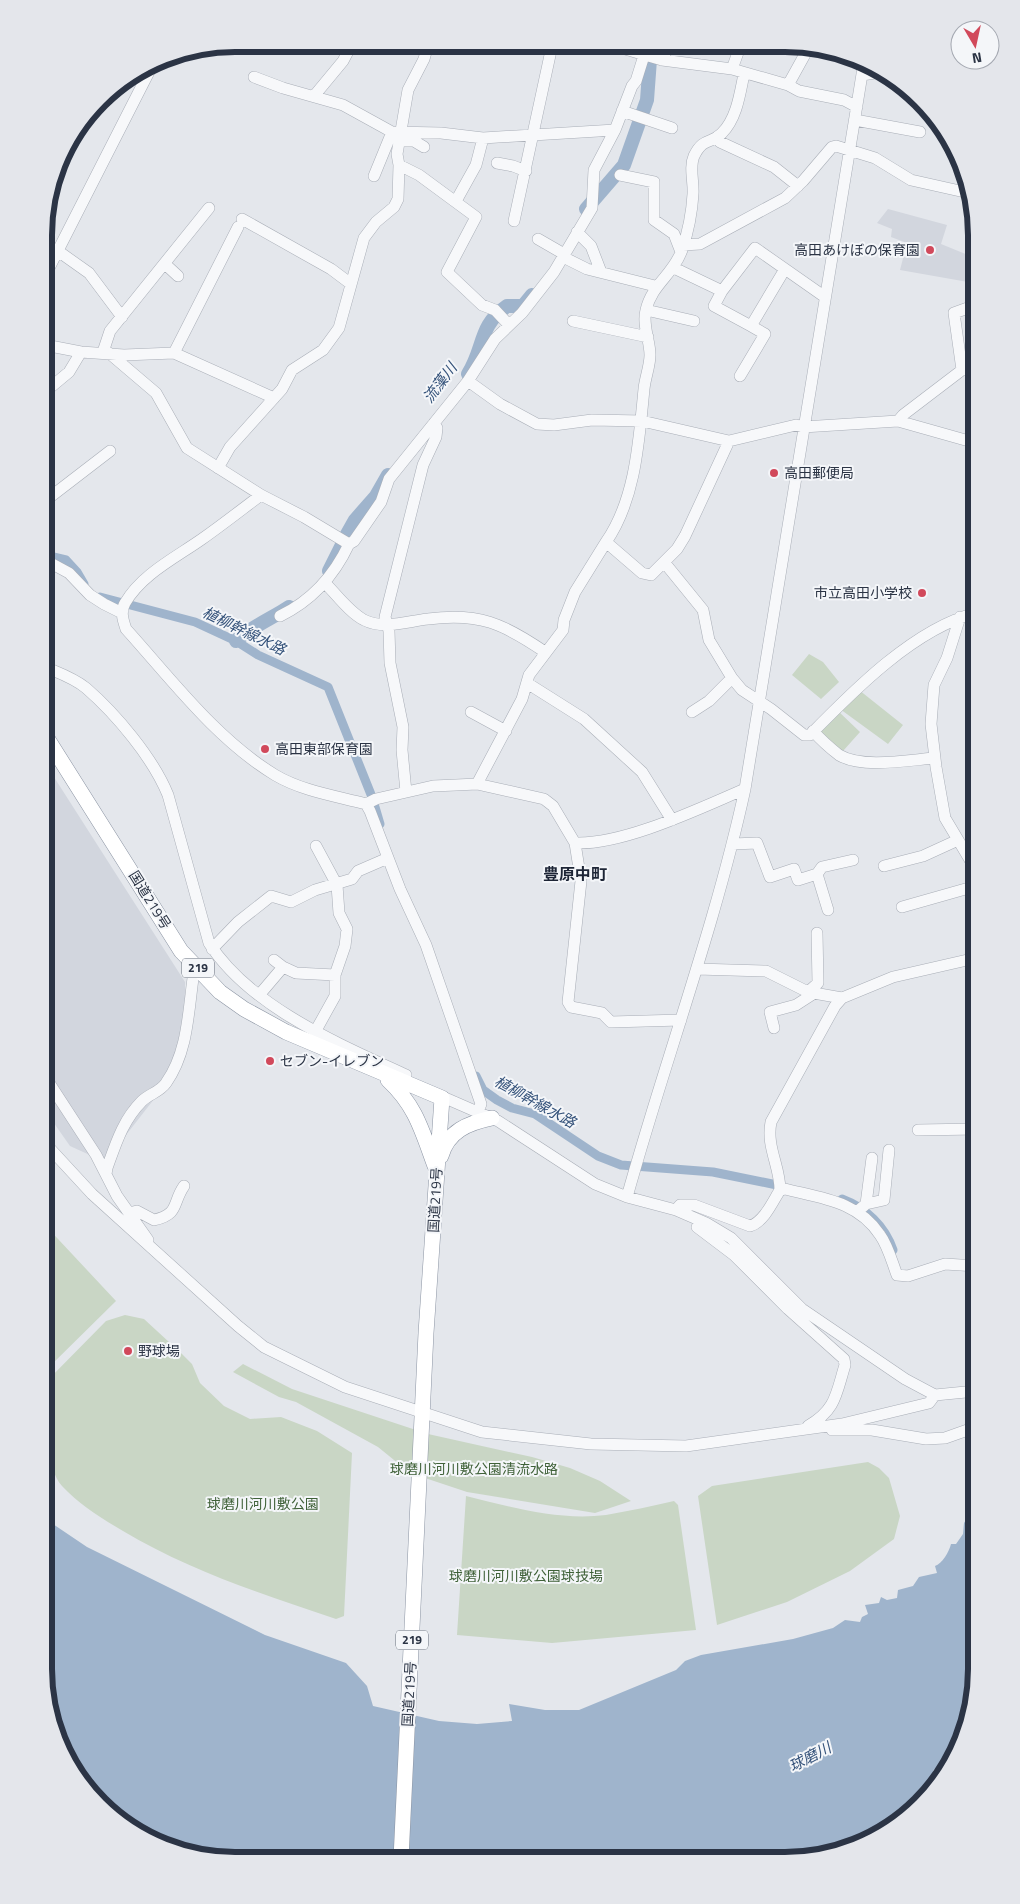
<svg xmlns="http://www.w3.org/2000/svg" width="1020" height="1904" font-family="'Titillium Web','Noto Sans JP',sans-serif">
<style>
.built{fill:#d2d6de}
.green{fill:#c9d6c5}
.water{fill:#9fb4cc}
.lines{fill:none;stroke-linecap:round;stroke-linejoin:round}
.canal{stroke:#9fb4cc;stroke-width:9}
.river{stroke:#9fb4cc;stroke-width:14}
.minor-casing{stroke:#a9aeb7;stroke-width:12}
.highway-casing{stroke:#8b94a3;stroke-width:16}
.minor{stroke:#f7f8fa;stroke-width:11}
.highway{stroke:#fff;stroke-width:15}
.poi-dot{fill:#d1495b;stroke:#f4f6f9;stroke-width:2}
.labels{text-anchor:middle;stroke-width:4;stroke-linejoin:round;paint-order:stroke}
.shield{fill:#f4f6f9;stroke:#676e7b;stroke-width:1}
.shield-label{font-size:12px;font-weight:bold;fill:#2b3445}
.poi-label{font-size:14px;fill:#2b3445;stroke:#f4f6f9;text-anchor:start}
.street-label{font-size:14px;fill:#2b3445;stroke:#f4f6f9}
.park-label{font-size:14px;fill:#3f6138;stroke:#f4f6f9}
.water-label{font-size:15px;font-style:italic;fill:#34527a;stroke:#f4f6f9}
.quarter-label{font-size:16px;font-weight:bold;fill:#1d2536;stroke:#f4f6f9}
.rim{fill:none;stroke:#2b3445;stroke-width:6}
</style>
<rect width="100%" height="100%" fill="#e4e7ec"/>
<path class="built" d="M888 209 947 225 941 244 968 255V282L900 270 907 243 891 237 892 229 877 223Z
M45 763 185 982V1029L158 1094 105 1162 70 1146 44 1109Z"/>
<path class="green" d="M809 654 823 662 839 682 821 699 792 675Z
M859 690 903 725 888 744 840 709Z
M837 710 860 732 843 751 816 731Z
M44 1224 116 1301 44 1372Z
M125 1315 144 1319 182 1354 192 1364 200 1383 224 1406 250 1419 281 1417 317 1431 352 1453 344 1616 336 1619C262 1594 190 1571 123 1531 101 1518 80 1505 62 1486 39 1460 66 1425 44 1405V1384L106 1321Z
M243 1364 292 1389 428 1434 532 1457 570 1468 600 1481 631 1501 595 1513 467 1492 410 1473 378 1447 296 1402 279 1397 233 1372Z
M868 1462 879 1468 889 1478 900 1516 894 1539 850 1571 787 1602 717 1625 698 1496 712 1486Z
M466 1496C511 1507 559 1521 606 1515 629 1511 652 1506 674 1501L678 1505 696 1630 552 1643 457 1635Z"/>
<path class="water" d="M976 1511V1681L962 1742 936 1785 926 1795 925 1791C933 1785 939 1779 934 1769L931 1783 926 1786 918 1799 920 1801 891 1828 846 1850 784 1860 210 1859 162 1846 109 1813 76 1775 54 1730 44 1668V1518L87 1547 265 1635 346 1663 367 1686 373 1706 439 1721 477 1724 512 1721 509 1704 545 1710H579L676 1670 685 1661 701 1655 793 1639 833 1628 845 1620 860 1622 862 1617 868 1614 865 1605 879 1603 881 1597 887 1600 897 1598 898 1590 913 1586 919 1577 937 1573 935 1566C942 1564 949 1552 951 1544H956L963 1534 964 1523 971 1512Z"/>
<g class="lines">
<path class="canal" d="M45 555 66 560 77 572 84 584
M100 597 195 622 236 641 258 655 328 687 372 797
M375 807 380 824
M476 1076 483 1090 497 1100 512 1108 535 1114 598 1156 621 1165 713 1172 777 1185
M842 1199C866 1208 885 1226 893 1250"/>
<path class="river" d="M586 209 624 165 647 100 651 46
M468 374C485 347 478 326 507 306H523L532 295
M346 536 355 520 376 496 388 475
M329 571 342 545
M236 641C244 631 276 616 289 607"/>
<defs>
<path id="minor" d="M615 46 662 60 732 69 788 85 799 91 844 100 857 107
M662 60 669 46
M732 69 740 47
M862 75 881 72
M254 77 283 88 343 105 392 132 441 133 483 138 615 130
M788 85 809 47
M314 96 343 61 352 44
M622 111 672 128
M855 120 920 132
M718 136 720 142 774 167 798 186
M400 141H414L424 147
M497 163 513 166 526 171
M399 165 419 175 476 217 447 272 482 305 495 310 509 325
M620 175 654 182V220L674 234 681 252
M374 176 392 132
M456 201 476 165 483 138
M242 219 331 269 351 284
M514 221 552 46
M577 232 591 246 601 272
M538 239 564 254
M683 245 700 244 785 198 803 181 832 147 836 146 875 158 911 180 969 193
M58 251 89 273 122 317
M563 257 587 269 655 286
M165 264 178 276
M674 268 722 291 755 248 825 297
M45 276 153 64
M722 291 714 306 751 326 785 269
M646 310 694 321
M573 321 648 337
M45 345 81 352 124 355 174 353 274 398
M103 352 110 331 209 208
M109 353 156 393 187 448 261 495 304 517 349 544 354 541 381 502 389 479 468 381 495 339 522 313 554 272 592 208 594 170 615 130 632 86 636 81 647 46
M174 353 238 227
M962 370 954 313 976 305
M740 376 765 334 751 326
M468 381 500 404 537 424 554 425 592 420 642 421 729 441 796 425 803 427 898 421 976 443
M45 392 69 372 81 352
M898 421 903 415 962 370 976 369
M218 468 230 447 282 389 292 370 323 350 339 328 364 238 376 222 394 207 398 199 399 165 397 154 408 90 424 59 428 45
M261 495C241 510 222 525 202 539 175 558 142 574 125 603 120 612 123 620 126 629 172 680 216 739 275 775 302 791 336 796 366 804L370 811 400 889 426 945 481 1104 478 1111
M45 501 110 451
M606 542C636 499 639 439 644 389 645 378 650 366 650 355 650 340 642 325 646 310 652 284 673 275 682 250 688 232 692 212 693 194 694 183 689 167 694 156 704 136 711 145 722 133 737 118 740 93 744 74
M45 560 69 573 90 595 104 604 122 613
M664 562 703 610 709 640 732 678 742 690 771 709 804 735H810C853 691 915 628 976 613
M325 583C337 595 349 612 364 620 384 630 408 621 428 619 479 612 504 624 545 652
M280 616C313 600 334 576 349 544
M960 617 947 658 934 685 931 724 936 767 945 818 976 870
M45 667C59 673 74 678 86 688 116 714 153 758 168 795L209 943C250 1007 339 1044 406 1075
M527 683 584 719 642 772 672 820
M471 712 506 731
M692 712 709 701 732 678
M813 731C821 740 830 748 839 755 862 769 909 760 935 758
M477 784 522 699 529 675 563 630 564 620 575 592 606 542 642 573 651 575 677 549 685 536 729 441
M406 792 402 750 403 727 390 663 389 631 385 617 423 465 436 437 437 428 434 423
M366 804 376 799 433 786 456 785 477 784 544 799 553 806 575 843 581 881 568 1002 571 1007 602 1013 611 1022 681 1020
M575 843C624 845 700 808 745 789
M733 844 757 843 770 877 794 869 798 880 817 874 828 910
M884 866 923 856 958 840
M817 874 822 867 853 860
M902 907 976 886
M212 949 238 922 271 896 291 902 315 890 352 879 358 871 388 858
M283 967 296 973 335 975
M697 969 766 971 808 992 842 998
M808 992 818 983 817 933
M260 994 283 967 274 960
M774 1028 770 1012 796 1005 813 994
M315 1032 335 996V975L345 946 347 929 339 913 337 885 316 846
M44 1075 96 1155 117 1196 148 1240
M436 1094 498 1121 595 1184 627 1197 676 1210 706 1223 731 1238 802 1309 905 1379 935 1395 976 1391
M976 1116 972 1040 976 1039
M918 1130 976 1129
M44 1142 92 1194 238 1326 264 1347 345 1387 482 1432 591 1444 686 1446 842 1424 929 1403 935 1395
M106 1174 107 1168C116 1143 123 1120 142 1101 149 1094 160 1092 166 1083 190 1049 188 1005 195 965
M780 1190C780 1166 766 1147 771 1122L835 1006 842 998 893 977 976 958
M627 1197C665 1060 715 927 745 789L864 62
M866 1204 872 1158
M676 1210 680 1205H694L750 1226C764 1222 773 1201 780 1190L785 1189C821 1198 858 1201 880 1235 888 1246 892 1262 897 1275L908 1276 945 1264 976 1266
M858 1211 866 1204 884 1200 889 1150
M129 1213 137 1211 154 1220C180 1214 172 1203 184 1186
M697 1227 734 1255 788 1309 844 1359 845 1365C836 1394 836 1410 808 1426
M832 1430H872L926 1439 945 1438 976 1427"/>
<path id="highway" d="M45 735 181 951 220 992 244 1009 286 1032 442 1098 426 1333 401 1859
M388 1080C416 1106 422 1131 435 1166
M441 1156C448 1131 468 1123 492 1118"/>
</defs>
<use href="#minor" class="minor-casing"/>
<use href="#highway" class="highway-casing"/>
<use href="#minor" class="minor"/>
<use href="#highway" class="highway"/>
</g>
<g class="poi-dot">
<circle cx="930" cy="250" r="5"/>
<circle cx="774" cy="473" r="5"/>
<circle cx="922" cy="593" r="5"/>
<circle cx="265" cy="749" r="5"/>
<circle cx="270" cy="1061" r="5"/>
<circle cx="128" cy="1351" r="5"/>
</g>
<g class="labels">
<g class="shield">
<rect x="182" y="958.5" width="32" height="19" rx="4"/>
<rect x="396" y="1630.5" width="32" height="19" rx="4"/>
</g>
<g class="shield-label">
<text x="198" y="972">219</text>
<text x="412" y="1644">219</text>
</g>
<g class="poi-label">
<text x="920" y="255" text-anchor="end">高田あけぼの保育園</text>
<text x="784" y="478">高田郵便局</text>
<text x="912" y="598" text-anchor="end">市立高田小学校</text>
<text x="275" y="754">高田東部保育園</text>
<text x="280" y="1066">セブン-イレブン</text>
<text x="138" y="1356">野球場</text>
</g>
<g class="street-label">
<text transform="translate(150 900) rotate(58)" y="5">国道219号</text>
<text transform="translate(435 1200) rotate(-87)" y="5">国道219号</text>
<text transform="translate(409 1694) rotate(-87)" y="5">国道219号</text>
</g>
<g class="park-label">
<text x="474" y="1474">球磨川河川敷公園清流水路</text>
<text x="263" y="1509">球磨川河川敷公園</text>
<text x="526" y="1581">球磨川河川敷公園球技場</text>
</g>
<g class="water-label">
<text transform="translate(440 383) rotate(-53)" y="5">流藻川</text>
<text transform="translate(244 631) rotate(26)" y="5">植柳幹線水路</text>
<text transform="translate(535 1102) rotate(29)" y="5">植柳幹線水路</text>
<text transform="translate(810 1757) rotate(-28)" y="5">球磨川</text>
</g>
<g class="quarter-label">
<text x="575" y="880">豊原中町</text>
</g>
</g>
<path d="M0 0H1020V1904H0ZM235 52H785A183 183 0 0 1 968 235V1669A183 183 0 0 1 785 1852H235A183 183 0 0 1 52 1669V235A183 183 0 0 1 235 52Z" fill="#e4e6eb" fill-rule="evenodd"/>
<path class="rim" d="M235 52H785A183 183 0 0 1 968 235V1669A183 183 0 0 1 785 1852H235A183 183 0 0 1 52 1669V235A183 183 0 0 1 235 52Z"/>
<g transform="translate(975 45) rotate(171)"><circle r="24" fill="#f4f6f9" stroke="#a4a8b1"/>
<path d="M0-4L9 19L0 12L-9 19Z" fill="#d1495b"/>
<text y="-8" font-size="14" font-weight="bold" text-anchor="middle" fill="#2b3445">N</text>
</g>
</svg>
